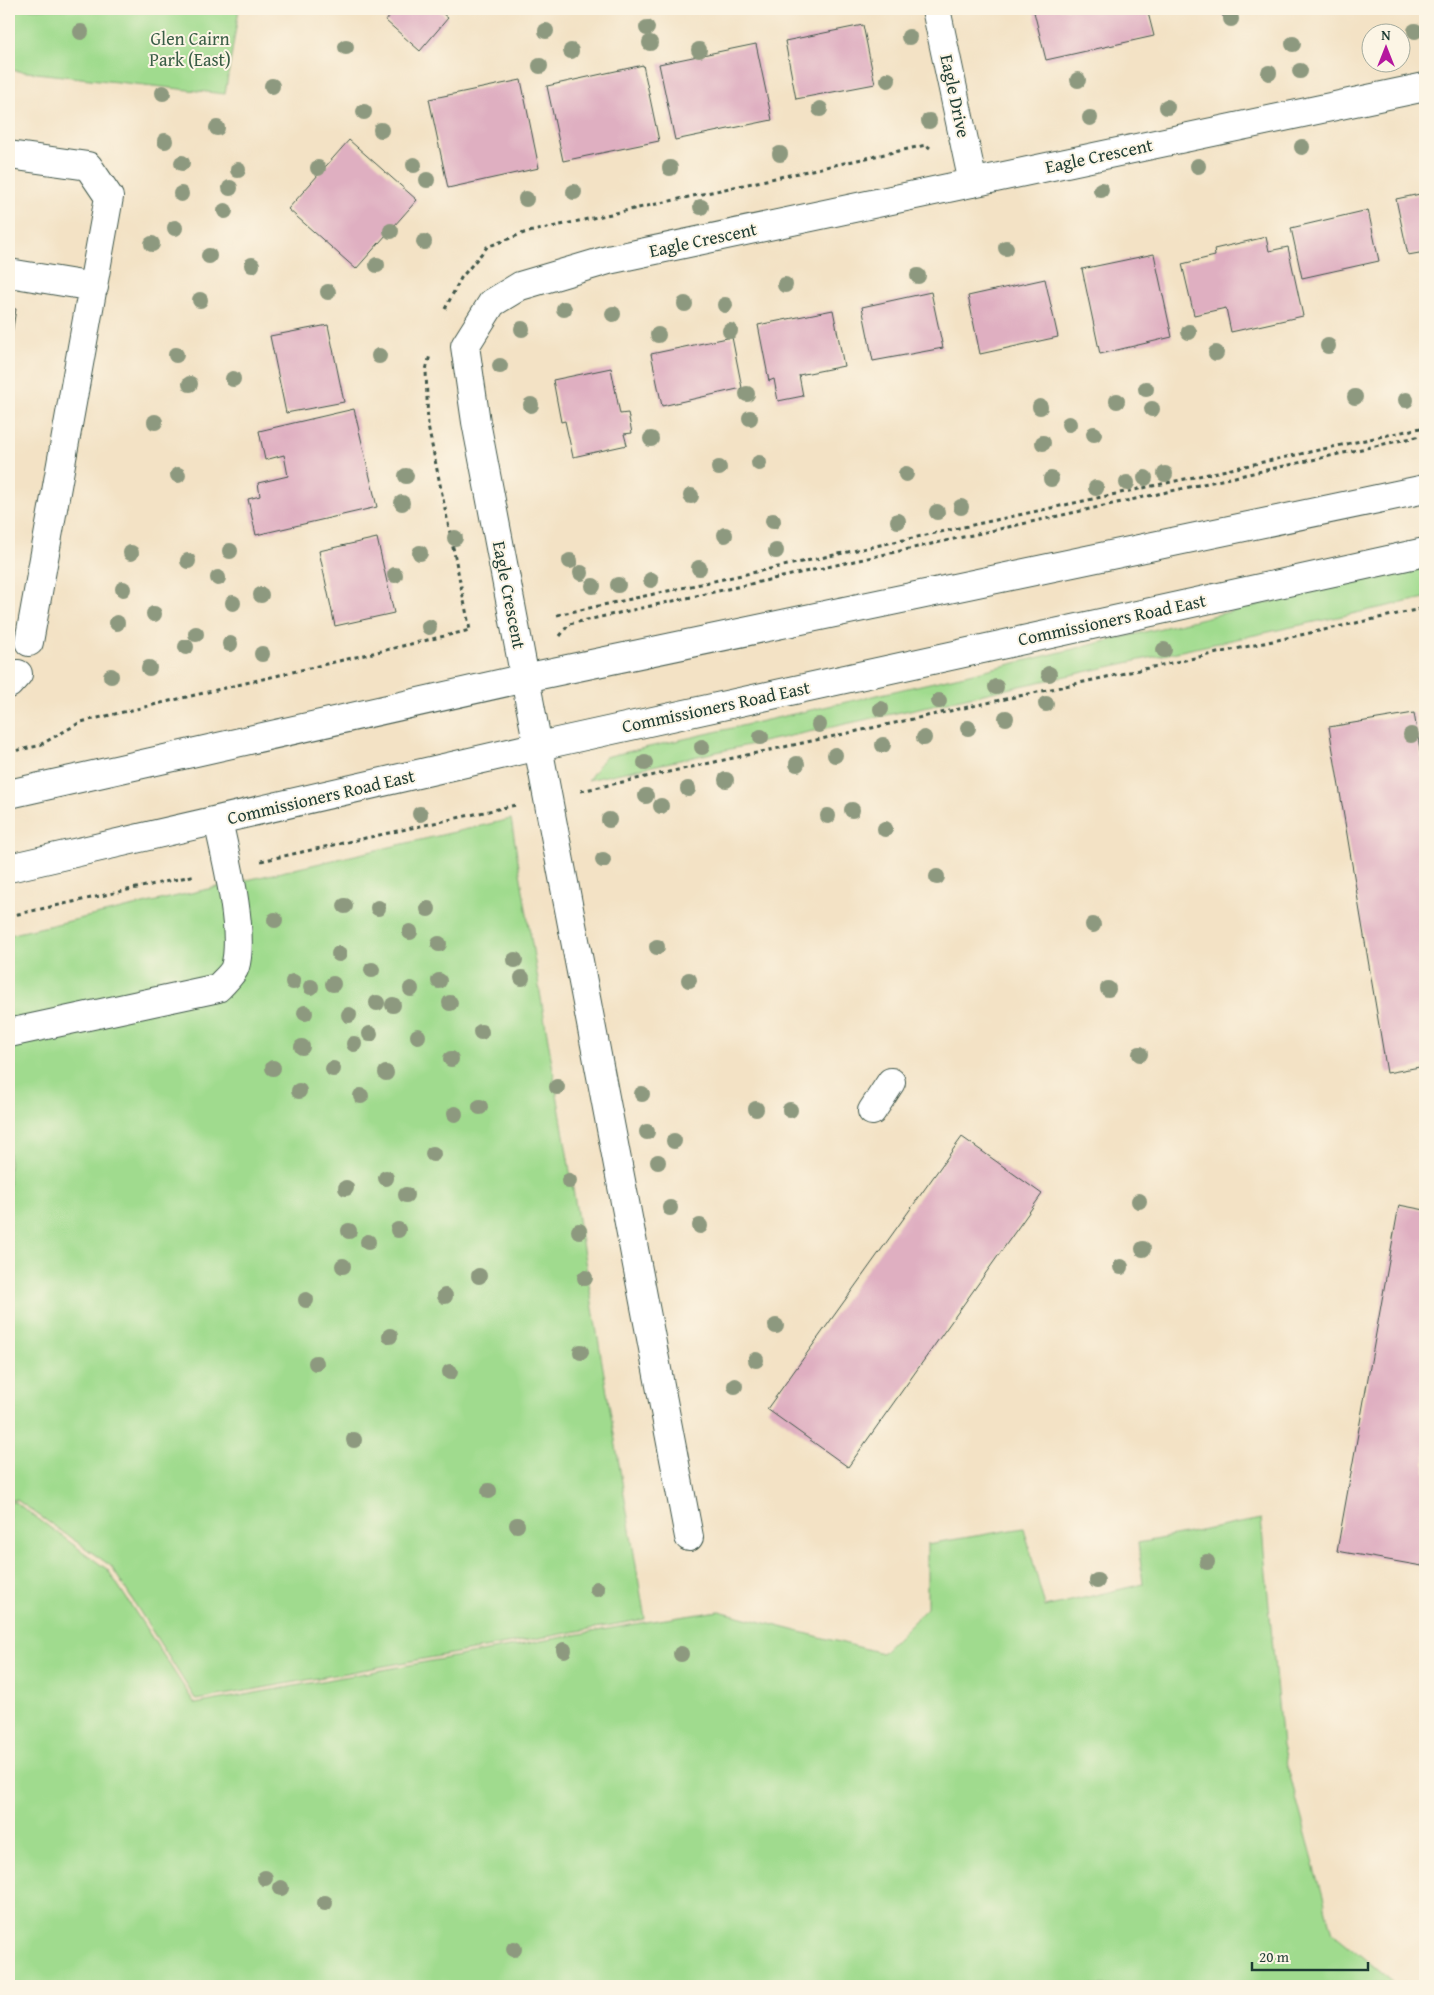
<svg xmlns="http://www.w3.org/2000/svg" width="1434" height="1995" font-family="'Gentium Book Plus',serif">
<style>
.green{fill:#a0db8e;stroke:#608c61}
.building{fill:#dfafc1}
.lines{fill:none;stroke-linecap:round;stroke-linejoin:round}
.minor-casing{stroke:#3f564a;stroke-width:30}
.major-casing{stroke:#3f564a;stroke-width:30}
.path{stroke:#3f564a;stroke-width:3;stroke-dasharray:4 4;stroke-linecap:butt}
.minor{stroke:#fff;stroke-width:28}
.major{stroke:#fff;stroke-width:28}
.tree{fill:#8d997f}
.labels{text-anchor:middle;stroke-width:4;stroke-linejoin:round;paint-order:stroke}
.park-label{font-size:18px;fill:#395d46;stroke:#fcf5e5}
.street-label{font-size:18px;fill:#1f3d34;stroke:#fcf5e5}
</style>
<rect width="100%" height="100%" fill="#fcf5e5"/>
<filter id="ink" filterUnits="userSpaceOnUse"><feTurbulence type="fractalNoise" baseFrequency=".02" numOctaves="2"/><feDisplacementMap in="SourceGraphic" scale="10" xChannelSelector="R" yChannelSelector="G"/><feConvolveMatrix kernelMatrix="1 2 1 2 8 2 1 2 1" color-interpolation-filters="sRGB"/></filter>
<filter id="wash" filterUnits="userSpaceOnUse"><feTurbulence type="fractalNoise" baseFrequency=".0096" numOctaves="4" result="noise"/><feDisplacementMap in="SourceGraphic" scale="20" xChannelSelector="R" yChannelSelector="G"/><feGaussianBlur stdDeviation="1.12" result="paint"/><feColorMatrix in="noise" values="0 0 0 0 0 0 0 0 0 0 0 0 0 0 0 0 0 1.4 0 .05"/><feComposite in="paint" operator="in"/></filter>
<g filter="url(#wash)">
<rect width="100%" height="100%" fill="#f3e2c5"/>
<path class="green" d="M9 9H239L225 94 9 70Z
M1425 568V598L588 780 605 757 969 674 1333 587Z
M511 819 645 1619 196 1700 111 1566 17 1500H9V935Z
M9 1502H15L108 1570 195 1704 646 1622 719 1611 882 1653 927 1608V1544L1024 1528 1045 1607 1143 1584 1138 1543 1261 1519 1282 1746 1333 1933 1398 1986H9Z"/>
<g id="blocks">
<path class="building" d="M379 9H437L448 18 420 51 386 21 389 17Z
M1050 9H1147L1154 36 1046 60 1034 12Z
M1222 9H1255V10L1223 17Z
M863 25 875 84 796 99 785 41Z
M756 44 772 120 675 140 659 64Z
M643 65 659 141 563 161 547 86Z
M521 80 539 168 448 188 429 99Z
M349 140 417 200 356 269 288 209Z
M1425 193V252L1408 255 1396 199Z
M1368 210 1379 261 1302 278 1291 228Z
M1266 237 1269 251 1288 247 1303 316 1231 332 1226 308 1194 315 1182 264 1215 256 1214 249Z
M1154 254 1172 337 1100 354 1082 269Z
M1045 279 1058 337 980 354 968 296Z
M931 292 943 348 873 361 862 307Z
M9 308 16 309 10 347H9Z
M833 310 844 366 799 375 803 396 778 401 774 379 769 381 758 325Z
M328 325 344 402 286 413 270 336Z
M732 337 742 388 662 406 651 354Z
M611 368 620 414 628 413 632 433 624 434 627 445 573 457 565 421 561 422 553 380Z
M354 409 377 507 256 535 248 499 260 496 258 483 288 476 284 455 265 460 259 431Z
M377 538 394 613 335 626 319 551Z
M1414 713 1425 779V1066L1387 1073 1329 727Z
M962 1137 1042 1194 848 1467 767 1409Z
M1399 1205 1425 1210V1546L1422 1566 1337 1551Z"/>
</g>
</g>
<g filter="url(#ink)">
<use href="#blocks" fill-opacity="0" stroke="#3f564a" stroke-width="1"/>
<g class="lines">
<defs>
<path id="minor" d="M936 9 973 183
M9 155 88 166 109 197 29 642
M9 273 94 287
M9 684 18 674
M9 1033 218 988C223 982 233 974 235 967 245 933 226 857 218 821
M872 1111 891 1082
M689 1537 476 422 465 346 492 303 520 286 608 260 1425 87"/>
<path id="major" d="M9 794 525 678 1425 489
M9 868 539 746 1425 552"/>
</defs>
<use href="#minor" class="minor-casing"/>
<use href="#major" class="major-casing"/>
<path class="path" d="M445 309 461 278 487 247 524 233 926 145 930 148
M557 615 1425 427
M560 636 569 624 1425 435
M9 752 38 746 81 722 470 630 428 426 426 370 430 355
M581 791 1425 608
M261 861 516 805
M9 916 196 875"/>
<use href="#minor" class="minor"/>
<use href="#major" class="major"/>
</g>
<g class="tree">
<circle cx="1231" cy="19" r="8"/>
<circle cx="647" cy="28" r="8"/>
<circle cx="546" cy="31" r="8"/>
<circle cx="1415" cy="31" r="8"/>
<circle cx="81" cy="32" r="8"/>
<circle cx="909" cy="37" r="8"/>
<circle cx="650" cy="43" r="8"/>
<circle cx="1293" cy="44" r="8"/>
<circle cx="346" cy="47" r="8"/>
<circle cx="699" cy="50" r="8"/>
<circle cx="571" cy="51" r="8"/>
<circle cx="540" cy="66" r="8"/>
<circle cx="1300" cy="71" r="8"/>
<circle cx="1269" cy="73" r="8"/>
<circle cx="888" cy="80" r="8"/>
<circle cx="1078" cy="80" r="8"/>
<circle cx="272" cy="86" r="8"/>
<circle cx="163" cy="93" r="8"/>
<circle cx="1167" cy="107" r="8"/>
<circle cx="820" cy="109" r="8"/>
<circle cx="364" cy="112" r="8"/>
<circle cx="1090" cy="118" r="8"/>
<circle cx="929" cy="121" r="8"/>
<circle cx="217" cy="128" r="8"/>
<circle cx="381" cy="130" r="8"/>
<circle cx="165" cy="141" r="8"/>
<circle cx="1302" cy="147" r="8"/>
<circle cx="780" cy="154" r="8"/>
<circle cx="182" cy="163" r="8"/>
<circle cx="414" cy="165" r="8"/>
<circle cx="1198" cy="166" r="8"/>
<circle cx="318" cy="168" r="8"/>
<circle cx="670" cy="168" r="8"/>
<circle cx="238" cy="170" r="8"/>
<circle cx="427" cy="180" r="8"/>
<circle cx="230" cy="188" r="8"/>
<circle cx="1101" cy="190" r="8"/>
<circle cx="574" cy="192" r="8"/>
<circle cx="181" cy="194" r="8"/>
<circle cx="526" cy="199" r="8"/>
<circle cx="701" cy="207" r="8"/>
<circle cx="225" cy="211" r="8"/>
<circle cx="175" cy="228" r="8"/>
<circle cx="391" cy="231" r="8"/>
<circle cx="424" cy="242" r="8"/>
<circle cx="152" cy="244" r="8"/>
<circle cx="1006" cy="248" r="8"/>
<circle cx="209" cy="256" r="8"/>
<circle cx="252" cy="265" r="8"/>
<circle cx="377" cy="265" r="8"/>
<circle cx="918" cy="276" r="8"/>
<circle cx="785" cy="285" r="8"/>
<circle cx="328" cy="292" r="8"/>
<circle cx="200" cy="300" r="8"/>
<circle cx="685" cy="304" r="8"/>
<circle cx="725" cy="305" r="8"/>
<circle cx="564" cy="309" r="8"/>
<circle cx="613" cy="314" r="8"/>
<circle cx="522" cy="329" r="8"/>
<circle cx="730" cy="331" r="8"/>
<circle cx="1189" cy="332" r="8"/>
<circle cx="658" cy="335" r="8"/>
<circle cx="1328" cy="346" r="8"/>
<circle cx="1216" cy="353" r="8"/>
<circle cx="176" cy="355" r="8"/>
<circle cx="379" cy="356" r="8"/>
<circle cx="500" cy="366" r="8"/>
<circle cx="233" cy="379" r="8"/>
<circle cx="190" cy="384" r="8"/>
<circle cx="1146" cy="389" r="8"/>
<circle cx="747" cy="394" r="8"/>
<circle cx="1355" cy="397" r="8"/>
<circle cx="1406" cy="400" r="8"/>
<circle cx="1117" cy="401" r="8"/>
<circle cx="531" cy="405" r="8"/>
<circle cx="1040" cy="407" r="8"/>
<circle cx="1152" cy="409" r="8"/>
<circle cx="750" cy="418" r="8"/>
<circle cx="155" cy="422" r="8"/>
<circle cx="1069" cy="424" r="8"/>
<circle cx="1094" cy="434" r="8"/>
<circle cx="651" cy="439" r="8"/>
<circle cx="1043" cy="443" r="8"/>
<circle cx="759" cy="463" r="8"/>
<circle cx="719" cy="468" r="8"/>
<circle cx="906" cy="474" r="8"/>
<circle cx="1165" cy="474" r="8"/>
<circle cx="178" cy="475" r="8"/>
<circle cx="406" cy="476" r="8"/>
<circle cx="1145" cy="478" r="8"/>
<circle cx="1051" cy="479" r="8"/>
<circle cx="1127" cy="483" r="8"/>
<circle cx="1096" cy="488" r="8"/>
<circle cx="691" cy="496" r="8"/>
<circle cx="402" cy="503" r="8"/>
<circle cx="961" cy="507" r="8"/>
<circle cx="937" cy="512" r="8"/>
<circle cx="773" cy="521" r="8"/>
<circle cx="898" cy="521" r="8"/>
<circle cx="725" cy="535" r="8"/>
<circle cx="455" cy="538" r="8"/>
<circle cx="230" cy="551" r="8"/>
<circle cx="776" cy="551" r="8"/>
<circle cx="131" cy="553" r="8"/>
<circle cx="420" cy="553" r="8"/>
<circle cx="188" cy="561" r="8"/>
<circle cx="570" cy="561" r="8"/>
<circle cx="699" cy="568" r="8"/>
<circle cx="581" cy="573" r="8"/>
<circle cx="395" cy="575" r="8"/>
<circle cx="218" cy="578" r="8"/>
<circle cx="651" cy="580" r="8"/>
<circle cx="618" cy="585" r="8"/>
<circle cx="593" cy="586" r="8"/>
<circle cx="123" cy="589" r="8"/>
<circle cx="261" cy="595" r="8"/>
<circle cx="233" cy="603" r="8"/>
<circle cx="154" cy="614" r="8"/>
<circle cx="117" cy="623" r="8"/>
<circle cx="429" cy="627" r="8"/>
<circle cx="196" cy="634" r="8"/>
<circle cx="230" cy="644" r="8"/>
<circle cx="186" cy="647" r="8"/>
<circle cx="1164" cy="650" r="8"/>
<circle cx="262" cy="654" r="8"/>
<circle cx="149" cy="668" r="8"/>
<circle cx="1049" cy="674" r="8"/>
<circle cx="111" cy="676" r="8"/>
<circle cx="996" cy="687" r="8"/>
<circle cx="939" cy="701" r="8"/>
<circle cx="1046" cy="704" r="8"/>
<circle cx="881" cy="709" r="8"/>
<circle cx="1006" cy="718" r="8"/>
<circle cx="819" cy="725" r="8"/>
<circle cx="968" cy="728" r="8"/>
<circle cx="1411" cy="735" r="8"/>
<circle cx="761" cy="737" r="8"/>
<circle cx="924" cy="738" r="8"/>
<circle cx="883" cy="745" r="8"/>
<circle cx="702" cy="747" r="8"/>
<circle cx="835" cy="755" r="8"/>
<circle cx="645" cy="763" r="8"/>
<circle cx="797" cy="764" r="8"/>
<circle cx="726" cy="780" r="8"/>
<circle cx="688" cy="789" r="8"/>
<circle cx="646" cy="796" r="8"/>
<circle cx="661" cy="806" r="8"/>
<circle cx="852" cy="810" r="8"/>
<circle cx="420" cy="814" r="8"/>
<circle cx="828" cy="816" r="8"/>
<circle cx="609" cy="820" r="8"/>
<circle cx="885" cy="829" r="8"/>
<circle cx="603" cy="860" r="8"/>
<circle cx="937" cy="877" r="8"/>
<circle cx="345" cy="906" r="8"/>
<circle cx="378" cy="908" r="8"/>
<circle cx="428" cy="909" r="8"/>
<circle cx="275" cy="920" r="8"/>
<circle cx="1093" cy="925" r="8"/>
<circle cx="410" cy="932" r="8"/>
<circle cx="439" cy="944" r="8"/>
<circle cx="657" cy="947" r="8"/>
<circle cx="339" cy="954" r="8"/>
<circle cx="515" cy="960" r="8"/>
<circle cx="372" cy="970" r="8"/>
<circle cx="522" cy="978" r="8"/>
<circle cx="689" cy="980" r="8"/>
<circle cx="439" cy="981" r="8"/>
<circle cx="293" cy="982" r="8"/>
<circle cx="333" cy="984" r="8"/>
<circle cx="311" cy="987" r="8"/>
<circle cx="411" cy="989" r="8"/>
<circle cx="1108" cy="989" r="8"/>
<circle cx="377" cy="1003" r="8"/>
<circle cx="450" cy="1003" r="8"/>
<circle cx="393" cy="1005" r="8"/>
<circle cx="305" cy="1013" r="8"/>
<circle cx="349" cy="1015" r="8"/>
<circle cx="481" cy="1032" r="8"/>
<circle cx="370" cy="1034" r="8"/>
<circle cx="418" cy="1036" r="8"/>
<circle cx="354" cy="1044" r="8"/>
<circle cx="302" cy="1047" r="8"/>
<circle cx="1140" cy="1054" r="8"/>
<circle cx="451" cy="1059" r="8"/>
<circle cx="273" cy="1068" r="8"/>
<circle cx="333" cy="1069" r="8"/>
<circle cx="386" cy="1073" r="8"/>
<circle cx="557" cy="1087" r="8"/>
<circle cx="299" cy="1091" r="8"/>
<circle cx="642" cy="1094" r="8"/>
<circle cx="361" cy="1096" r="8"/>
<circle cx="480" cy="1107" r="8"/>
<circle cx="756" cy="1109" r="8"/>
<circle cx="790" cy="1110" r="8"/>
<circle cx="455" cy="1114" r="8"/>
<circle cx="647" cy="1132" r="8"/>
<circle cx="674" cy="1141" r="8"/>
<circle cx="433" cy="1154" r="8"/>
<circle cx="658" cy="1162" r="8"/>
<circle cx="386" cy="1178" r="8"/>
<circle cx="569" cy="1181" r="8"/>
<circle cx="346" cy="1188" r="8"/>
<circle cx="406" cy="1195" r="8"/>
<circle cx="1139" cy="1201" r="8"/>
<circle cx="670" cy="1208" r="8"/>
<circle cx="700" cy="1226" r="8"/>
<circle cx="398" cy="1230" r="8"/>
<circle cx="349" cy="1231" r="8"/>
<circle cx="579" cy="1231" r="8"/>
<circle cx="368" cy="1242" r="8"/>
<circle cx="1143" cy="1249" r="8"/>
<circle cx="343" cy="1266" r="8"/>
<circle cx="1121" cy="1267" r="8"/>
<circle cx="479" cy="1276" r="8"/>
<circle cx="585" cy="1278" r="8"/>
<circle cx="445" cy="1296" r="8"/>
<circle cx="306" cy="1300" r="8"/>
<circle cx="776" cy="1326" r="8"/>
<circle cx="390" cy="1336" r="8"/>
<circle cx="581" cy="1352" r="8"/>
<circle cx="756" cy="1360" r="8"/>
<circle cx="316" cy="1363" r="8"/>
<circle cx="450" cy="1372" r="8"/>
<circle cx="735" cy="1386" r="8"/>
<circle cx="354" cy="1440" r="8"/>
<circle cx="489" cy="1491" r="8"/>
<circle cx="517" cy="1525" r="8"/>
<circle cx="1207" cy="1562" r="8"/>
<circle cx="1097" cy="1581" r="8"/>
<circle cx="597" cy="1589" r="8"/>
<circle cx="564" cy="1650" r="8"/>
<circle cx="681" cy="1654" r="8"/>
<circle cx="265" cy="1878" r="8"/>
<circle cx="281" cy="1888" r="8"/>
<circle cx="325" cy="1903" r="8"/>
<circle cx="514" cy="1949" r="8"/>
</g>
</g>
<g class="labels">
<g class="park-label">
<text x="190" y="45">Glen Cairn<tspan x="190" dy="21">Park (East)</tspan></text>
</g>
<g class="street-label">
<text transform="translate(955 96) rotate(78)" y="6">Eagle Drive</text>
<text transform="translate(1099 156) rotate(-12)" y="6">Eagle Crescent</text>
<text transform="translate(703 240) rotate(-12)" y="6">Eagle Crescent</text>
<text transform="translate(509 595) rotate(79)" y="6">Eagle Crescent</text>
<text transform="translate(1112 620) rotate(-12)" y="6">Commissioners Road East</text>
<text transform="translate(716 707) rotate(-12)" y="6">Commissioners Road East</text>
<text transform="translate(321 797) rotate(-13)" y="6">Commissioners Road East</text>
</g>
</g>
<rect width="1434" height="1995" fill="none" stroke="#fcf5e5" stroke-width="30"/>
<g transform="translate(1386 48)"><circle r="24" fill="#fcf5e5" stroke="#a4ab9e"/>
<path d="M0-4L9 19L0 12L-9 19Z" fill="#b5179e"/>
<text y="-8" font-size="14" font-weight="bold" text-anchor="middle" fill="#1f3d34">N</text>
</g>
<path d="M1252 1962v8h116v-8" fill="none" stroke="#1f3d34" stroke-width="2.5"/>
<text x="1259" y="1962" font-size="15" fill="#1f3d34" stroke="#fcf5e5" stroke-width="4" paint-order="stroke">20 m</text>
</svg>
